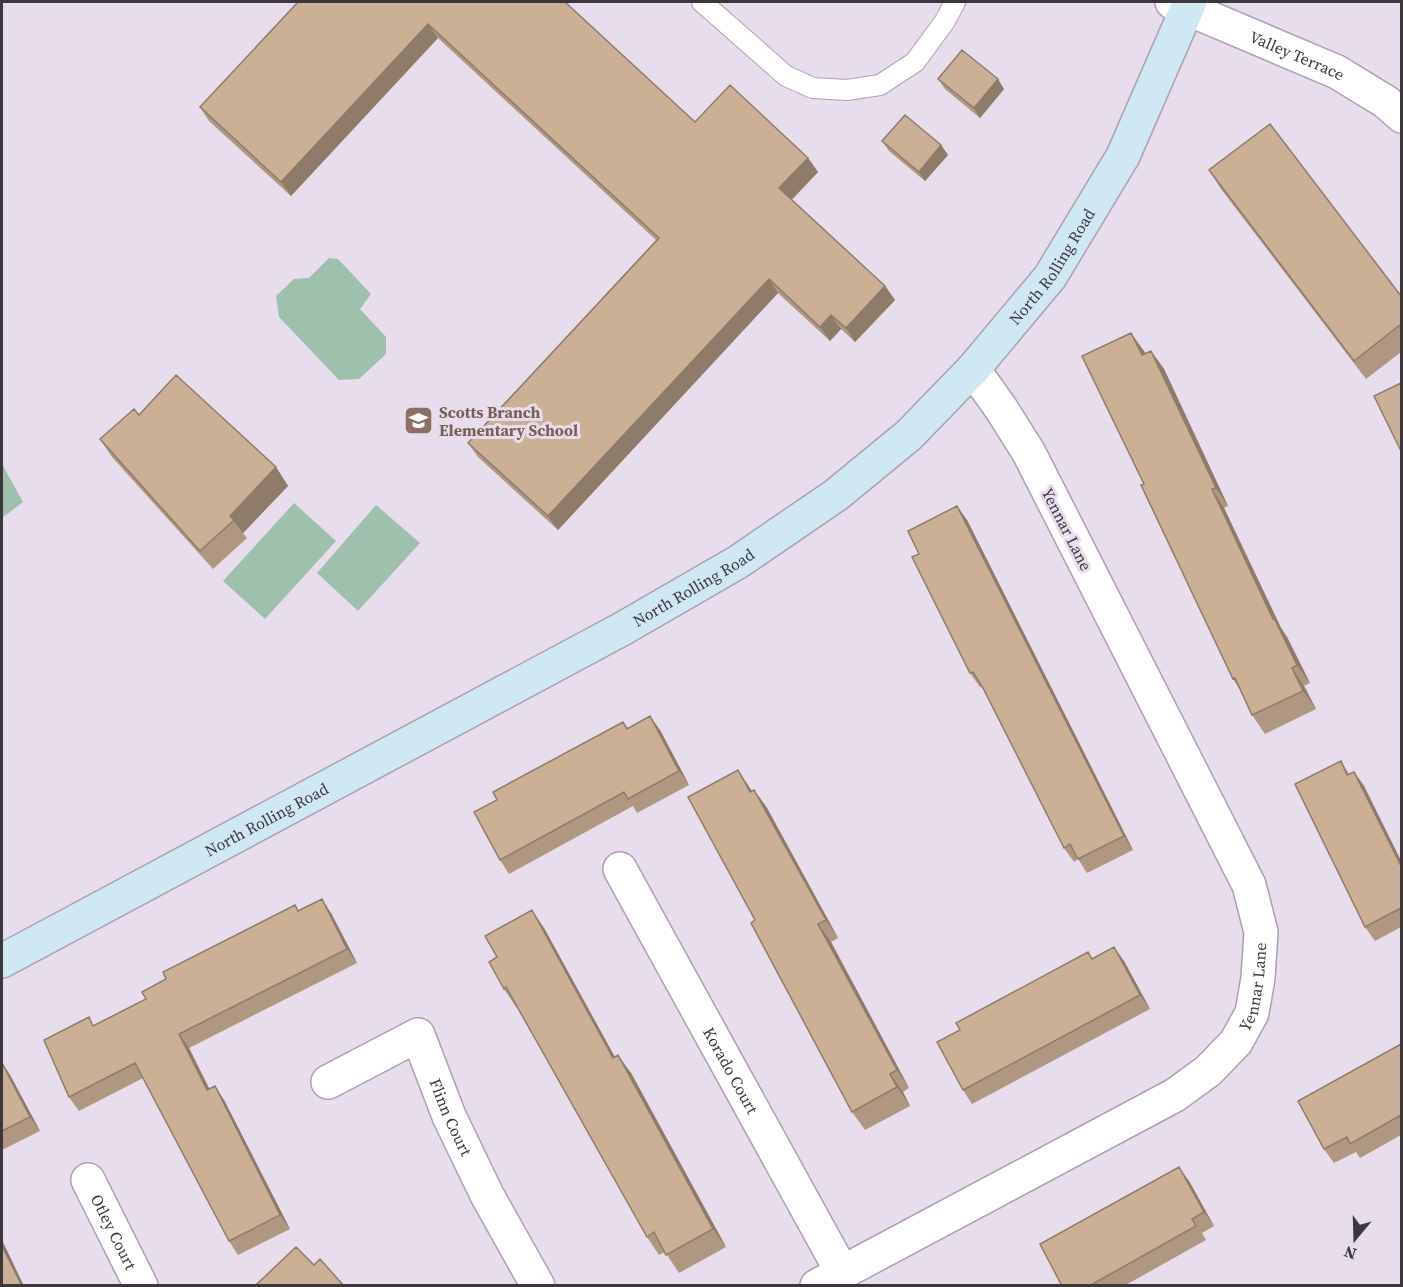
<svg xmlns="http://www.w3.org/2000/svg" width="1403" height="1287" font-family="'Source Serif 4',serif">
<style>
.green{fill:#9ec0ad}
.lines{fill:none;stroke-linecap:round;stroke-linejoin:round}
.lane-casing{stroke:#aba0ae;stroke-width:22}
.street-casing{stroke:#aba0ae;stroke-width:36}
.secondary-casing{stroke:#aba0ae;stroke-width:36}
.lane{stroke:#fff;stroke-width:20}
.street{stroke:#fff;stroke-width:33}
.secondary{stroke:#cfe8f4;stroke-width:33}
.wall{fill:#af9781}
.shaded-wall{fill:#8e7b69}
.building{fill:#cbb096;stroke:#8e7b69;stroke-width:1.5}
.labels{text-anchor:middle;stroke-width:6;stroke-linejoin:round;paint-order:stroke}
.street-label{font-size:16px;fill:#3c373d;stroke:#e8ddec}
.education-label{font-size:16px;font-weight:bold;fill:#785e54;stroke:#e8ddec;text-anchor:start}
</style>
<rect width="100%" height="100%" fill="#e8ddec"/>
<path class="green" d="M329 258 338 259 371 294 360 309 386 337V354L359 379 339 380 279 317 276 296 294 279 309 278Z
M2 464 23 502 2 518Z
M294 503 336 541 265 619 223 581Z
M376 505 420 543 358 611 317 573Z"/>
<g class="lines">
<defs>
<path id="lane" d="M702 2 786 76 813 88 847 90 880 85 915 62 945 21 955 2"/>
<g id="street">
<path id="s1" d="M1172 2 1337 72 1386 102 1402 116"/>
<path id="s2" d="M620 869 842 1272"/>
<path id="s3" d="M328 1082 418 1035 449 1116 487 1195 538 1286"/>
<path id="s4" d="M88 1180 141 1286"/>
<path id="s5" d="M817 1286 1175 1095 1208 1071 1236 1042 1252 1013 1258 978 1261 932 1249 885 1029 453 1002 410 973 369"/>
</g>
<g id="secondary">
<path id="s6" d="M2 961 622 629 738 562 836 495 909 435 973 369 1050 277 1123 156 1190 2"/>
</g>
</defs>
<use href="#lane" class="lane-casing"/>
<use href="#street" class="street-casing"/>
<use href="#secondary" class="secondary-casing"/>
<use href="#lane" class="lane"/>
<use href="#street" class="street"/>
<use href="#secondary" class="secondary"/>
</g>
<path class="wall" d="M298 2H565L695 122 808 158 818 172 792 200 885 286 895 300 855 342 841 329 830 341 778 293 558 530 478 457 468 443 656 240 438 38 291 196 209 121 200 107Z
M938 79 1004 89 980 118 945 89Z
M882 141 941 145 948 155 925 181 889 151Z
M1209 170 1401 296V352L1366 379 1221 189Z
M1144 351 1145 354 1151 351 1164 369 1228 506 1224 508 1281 628 1287 637 1310 683 1304 686 1316 709 1265 734 1252 715 1239 688 1233 679 1144 484Z
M139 415 276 467 288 486 243 533 247 538 213 569 112 457 100 439Z
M957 506 967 520 1133 850 1087 873 1078 859 1074 862 1064 848 982 687H980L970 673 919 554Z
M623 722 628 728 660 730 689 785 637 813 633 806 509 874 500 860 497 800Z
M1341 761 1349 774 1354 772 1364 786 1401 861V927L1375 941 1365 927Z
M750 788 752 791 754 790 767 808 838 938 831 942 909 1088 903 1092 910 1106 865 1130 852 1112Z
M295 905 299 911 331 913 357 963 189 1048 209 1089 224 1100 290 1229 238 1255 229 1241 143 1078 79 1111 69 1097 94 1025 146 999 166 979Z
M544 928 615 1057 631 1073 726 1247 679 1273 665 1252 659 1255 647 1237 517 1006 516 1007 504 989Z
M1093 959 1124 961 1150 1009 972 1104 963 1090Z
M1401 1044V1135L1360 1158 1356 1152 1334 1163 1324 1149Z
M2 1063 10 1075 40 1131 2 1150Z
M1189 1181 1214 1226 1202 1233 1206 1240 1124 1286H1062Z"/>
<path class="shaded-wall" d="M428 24 438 38 291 196 281 182Z
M998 79 1004 89 980 118 974 108Z
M941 145 948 155 925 181 919 172Z
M808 158 818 172 789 202 779 188Z
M769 279 778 293 558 530 548 516Z
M885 286 895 300 855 342 846 328Z
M831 315 841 329 830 341 820 327Z
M1131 333 1144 351 1154 374 1142 355Z
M1151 351 1164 369 1228 506 1216 488Z
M276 467 288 486 243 533 230 516Z
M1212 489 1224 508 1281 628 1287 637 1310 683 1297 665 1273 619Z
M957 506 967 520 1133 850 1124 836Z
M1292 668 1304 686 1316 709 1303 691Z
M650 716 660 730 689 785 679 771Z
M738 770 750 788 762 811 750 792Z
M1354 772 1364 786 1401 861V866Z
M754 790 767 808 838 938 826 920Z
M322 899 331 913 357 963 347 949Z
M532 910 544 928 625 1076 613 1058Z
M818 924 831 942 909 1088 897 1070Z
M1114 947 1124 961 1150 1009 1140 995Z
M179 1034 189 1048 217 1104 207 1090Z
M618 1055 631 1073 726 1247 713 1229Z
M2 1063 10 1075 40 1131 30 1117Z
M890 1074 903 1092 910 1106 897 1087Z
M215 1086 224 1100 290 1229 280 1215Z
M1179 1167 1189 1181 1214 1226 1204 1212Z
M2 1240 24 1286H22L2 1246Z"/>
<path class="building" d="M298 2H565L695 122 730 85 808 158 779 188 885 286 846 328 831 315 820 327 769 279 548 516 468 443 659 238 428 24 281 182 200 107Z
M962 50 998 79 974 108 938 79Z
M905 115 941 145 919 172 882 141Z
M1270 124 1401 296V324L1354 361 1209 170Z
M1131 333 1142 355 1151 351 1216 488 1212 489 1273 619 1274 618 1297 665 1292 668 1303 691 1252 715 1235 678 1233 679 1141 485 1144 484 1082 356Z
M176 375 276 467 230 516 234 520 200 551 100 439 134 409 139 415Z
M1401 383V451L1374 396Z
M957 506 1124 836 1078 859 1070 844 1064 848 983 688 973 672 970 673 912 557 919 554 908 531Z
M650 716 679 771 628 799 624 792 500 860 474 812 497 800 493 792 623 722 627 729Z
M1341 761 1347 775 1354 772 1401 866V908L1365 927 1295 784Z
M738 770 750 792 754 790 826 920 818 924 897 1070 890 1074 897 1087 852 1112 751 923 755 920 688 797Z
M322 899 347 949 179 1034 207 1090 215 1086 280 1215 229 1241 135 1063 69 1097 44 1040 89 1017 93 1026 146 999 142 992 166 979 163 972 295 905 298 911Z
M532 910 613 1058 618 1055 713 1229 666 1255 654 1232 647 1237 506 987 504 989 489 962 497 957 485 936Z
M1114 947 1140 995 963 1090 937 1042 960 1030 956 1023 1088 952 1092 959Z
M1401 1044V1115L1350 1144 1347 1137 1324 1149 1298 1101Z
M2 1063 30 1117 2 1131Z
M1179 1167 1204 1212 1192 1219 1196 1226 1089 1286H1062L1040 1244Z
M2 1246 22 1286H2Z
M296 1247 314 1265 320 1259 344 1286H259L257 1284Z"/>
<defs>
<symbol id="school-square" viewBox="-11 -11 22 22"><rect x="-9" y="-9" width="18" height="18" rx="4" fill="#8d6e63" stroke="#e8ddec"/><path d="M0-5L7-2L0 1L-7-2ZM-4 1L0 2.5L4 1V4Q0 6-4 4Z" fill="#fff"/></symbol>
</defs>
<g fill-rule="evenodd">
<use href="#school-square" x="402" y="404" width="33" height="33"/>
</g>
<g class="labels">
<g class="street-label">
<text dy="6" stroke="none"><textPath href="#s1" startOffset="136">Valley Terrace</textPath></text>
<text dy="6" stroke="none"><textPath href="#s6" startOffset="1272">North Rolling Road</textPath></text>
<text transform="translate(1067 529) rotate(63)" y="6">Yennar Lane</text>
<text dy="6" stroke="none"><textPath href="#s6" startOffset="786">North Rolling Road</textPath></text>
<text dy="6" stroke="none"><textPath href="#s6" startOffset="300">North Rolling Road</textPath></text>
<text dy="6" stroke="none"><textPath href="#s5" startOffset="546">Yennar Lane</textPath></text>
<text dy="6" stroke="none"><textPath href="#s2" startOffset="230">Korado Court</textPath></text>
<text dy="6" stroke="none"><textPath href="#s3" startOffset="190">Flinn Court</textPath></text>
<text dy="6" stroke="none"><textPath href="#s4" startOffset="58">Otley Court</textPath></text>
</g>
<g class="education-label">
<text x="439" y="418">Scotts Branch<tspan x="439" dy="18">Elementary School</tspan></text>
</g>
</g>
<rect width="1403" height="1287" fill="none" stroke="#3c373d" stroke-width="6"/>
<g transform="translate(1355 1239) rotate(199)" stroke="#e8ddec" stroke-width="4.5" paint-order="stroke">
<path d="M0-4.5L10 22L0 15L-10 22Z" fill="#3c373d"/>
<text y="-9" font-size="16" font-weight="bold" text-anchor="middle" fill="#3c373d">N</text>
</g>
</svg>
